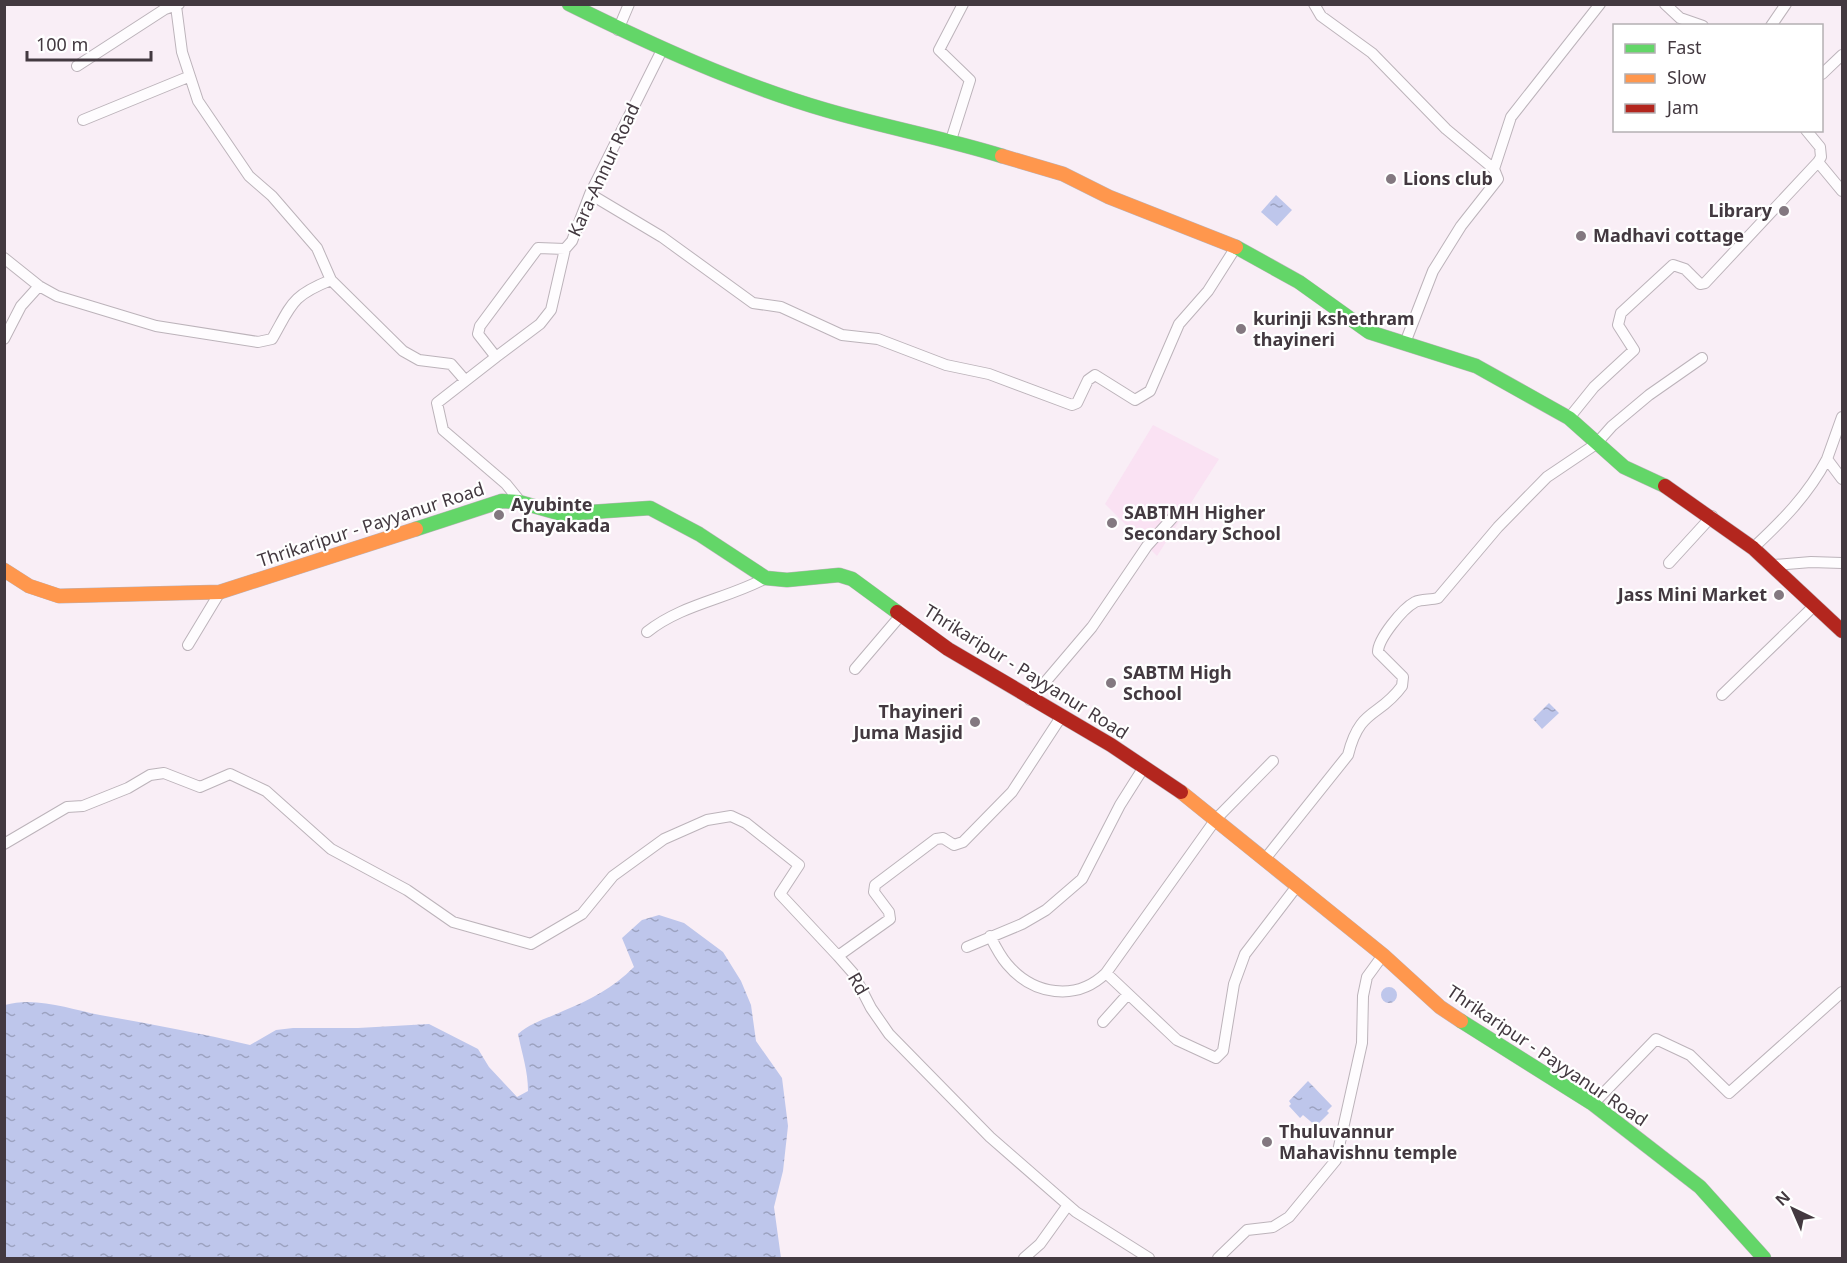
<svg xmlns="http://www.w3.org/2000/svg" width="1847" height="1263" font-family="'Noto Sans',sans-serif">
<style>
.built{fill:#fae2f3}
.water{fill:url(#water-ripples)}
.lines{fill:none;stroke-linecap:round;stroke-linejoin:round}
.street-casing{stroke:#bcb3ba;stroke-width:12}
.fast-casing{stroke:#bcb3ba;stroke-width:15}
.slow-casing{stroke:#bcb3ba;stroke-width:15}
.jam-casing{stroke:#bcb3ba;stroke-width:15}
.street{stroke:#fefcfe;stroke-width:10}
.fast{stroke:#63d668;stroke-width:14}
.slow{stroke:#ff974d;stroke-width:14}
.jam{stroke:#b3261e;stroke-width:14}
.poi-dot{fill:#837880;stroke:#fff;stroke-width:2}
.labels{text-anchor:middle;stroke-width:4.5;stroke-linejoin:round;paint-order:stroke}
.street-label{font-size:18px;fill:#433940;stroke:#fff}
.poi-label{font-size:18px;font-weight:bold;fill:#433940;stroke:#fff;text-anchor:start}
</style>
<defs>
<pattern id="water-ripples" width="26" height="14" patternUnits="userSpaceOnUse" patternTransform="scale(1.5)"><rect width="26" height="14" fill="#bec6eb"/><path d="M2 4q2-2 4 0t4 0M15 11q2-2 4 0t4 0" fill="none" stroke="#9ca2c0"/></pattern>
</defs>
<rect width="100%" height="100%" fill="#f9eef6"/>
<path class="built" d="M1153 425 1219 459 1157 556 1105 504Z"/>
<path class="water" d="M1276 195 1292 210 1277 226 1261 212Z
M1549 703 1559 713 1542 729 1533 719Z
M659 915 684 923 723 952 741 981 751 1005 756 1041 782 1078 788 1126 783 1171 774 1207 781 1258H5V1005C35 996 70 1009 100 1015 150 1024 200 1033 250 1045L276 1030 293 1028H358L429 1024 478 1049 489 1067 517 1097 528 1091C528 1071 522 1054 518 1034 532 1022 546 1019 563 1011 590 1000 613 988 634 967L622 938 642 920Z
M1381 995a8 8 0 1 1 16 0a8 8 0 1 1-16 0Z
M1308 1081 1332 1106 1327 1111 1329 1113 1316 1126 1303 1115 1300 1118 1289 1106 1291 1104 1289 1101Z"/>
<g class="lines">
<defs>
<path id="street" d="M1314 4 1321 16 1372 53 1446 129 1494 169
M1665 4 1680 18 1703 26
M1771 26 1786 4
M618 30 629 4
M77 66 165 9 179 4
M1822 74 1842 55
M83 120 188 77
M951 140 970 80 939 50 963 4
M1818 162 1842 191
M590 194 662 237 753 303 781 307 842 335 878 339 946 365 989 374 1072 405 1077 403 1088 380 1095 375 1135 400 1150 391 1179 324 1208 291 1236 247
M4 258 39 286 57 296 156 326 258 342 272 339C292 304 291 296 331 280L317 248 272 196 249 176 198 101 182 52 176 6
M331 280 403 351 419 360 451 364 464 379
M4 339 21 306 39 286
M1405 343 1433 271 1461 226 1498 179 1494 169 1511 117 1600 4
M496 357 540 324 551 310 565 249
M1842 417 1827 459 1842 479
M1569 418 1594 387 1634 350 1618 325 1621 313 1673 265 1685 269 1700 284 1705 283 1818 162 1821 157 1820 147 1806 130
M519 500 506 484 443 430 437 403 496 357 478 334 480 326 538 248 565 249 572 241 590 194 662 50
M1753 548C1782 521 1808 495 1827 459
M1669 563 1712 516
M1774 565 1811 562 1842 563
M647 632C682 604 727 599 766 578
M188 645 220 592
M855 669 901 615
M1722 695 1815 605
M1030 700 1092 627 1147 546 1175 515
M1061 717 1012 792 963 842 954 845 943 838 936 839 875 885 874 892 889 912 890 919 838 956 853 973 871 1008 889 1034 990 1137 1076 1212 1149 1258
M1273 761 1216 819 1106 973 1177 1040 1216 1058 1223 1051 1234 984 1245 954 1297 886
M4 844 67 807 83 806 128 788 150 775 164 773 200 787 230 774 266 791 331 849 407 890 453 922 531 944 582 914 613 876 664 839 707 820 731 816 746 823 799 865 780 894 838 956
M1265 859 1348 755C1360 707 1379 718 1402 686L1403 677 1378 652C1378 639 1402 609 1415 602 1421 599 1431 600 1438 598L1498 527 1547 477 1596 444 1612 426 1649 395 1702 358
M990 936C995 946 1000 956 1007 964 1033 995 1076 1002 1106 973
M967 947 1022 924 1046 910 1082 879 1120 805 1144 767
M1103 1022 1128 994
M1593 1104 1656 1039 1690 1055 1729 1093 1842 992
M1024 1258 1040 1244 1068 1205
M1218 1258 1247 1230 1273 1227 1289 1217 1336 1160 1362 1043 1363 996 1367 977 1383 955"/>
<path id="fast" d="M569 4C652 45 737 84 826 110 884 127 944 138 1002 156
M1236 247 1299 282 1369 332 1476 366 1569 418 1624 467 1665 486
M416 529 502 501 519 502 562 514 650 508 699 534 766 578 787 580 839 575 852 579 897 612
M1461 1021 1593 1104 1700 1187 1764 1258"/>
<path id="slow" d="M1002 156 1063 174 1109 197 1236 247
M4 570 29 586 59 596 220 592 416 529
M1181 792 1383 955 1440 1007 1461 1021"/>
<path id="jam" d="M1665 486 1753 548 1842 631
M897 612 948 649 1111 745 1181 792"/>
</defs>
<use href="#street" class="street-casing"/>
<use href="#fast" class="fast-casing"/>
<use href="#slow" class="slow-casing"/>
<use href="#jam" class="jam-casing"/>
<use href="#street" class="street"/>
<use href="#fast" class="fast"/>
<use href="#slow" class="slow"/>
<use href="#jam" class="jam"/>
</g>
<g class="poi-dot">
<circle cx="1391" cy="179" r="6"/>
<circle cx="1784" cy="211" r="6"/>
<circle cx="1581" cy="236" r="6"/>
<circle cx="1241" cy="329" r="6"/>
<circle cx="499" cy="515" r="6"/>
<circle cx="1112" cy="523" r="6"/>
<circle cx="1779" cy="595" r="6"/>
<circle cx="1111" cy="683" r="6"/>
<circle cx="975" cy="722" r="6"/>
<circle cx="1267" cy="1142" r="6"/>
</g>
<g class="labels">
<g class="street-label">
<text transform="translate(604 170) rotate(-65)" y="6">Kara-Annur Road</text>
<text transform="translate(371 525) rotate(-18)" y="6">Thrikaripur - Payyanur Road</text>
<text transform="translate(1026 672) rotate(32)" y="6">Thrikaripur - Payyanur Road</text>
<text transform="translate(858 984) rotate(60)" y="6">Rd</text>
<text transform="translate(1547 1056) rotate(34)" y="6">Thrikaripur - Payyanur Road</text>
</g>
<g class="poi-label">
<text x="1403" y="185">Lions club</text>
<text x="1772" y="217" text-anchor="end">Library</text>
<text x="1593" y="242">Madhavi cottage</text>
<text x="1253" y="325">kurinji kshethram<tspan x="1253" dy="21">thayineri</tspan></text>
<text x="511" y="511">Ayubinte<tspan x="511" dy="21">Chayakada</tspan></text>
<text x="1124" y="519">SABTMH Higher<tspan x="1124" dy="21">Secondary School</tspan></text>
<text x="1767" y="601" text-anchor="end">Jass Mini Market</text>
<text x="1123" y="679">SABTM High<tspan x="1123" dy="21">School</tspan></text>
<text x="963" y="718" text-anchor="end">Thayineri<tspan x="963" dy="21">Juma Masjid</tspan></text>
<text x="1279" y="1138">Thuluvannur<tspan x="1279" dy="21">Mahavishnu temple</tspan></text>
</g>
</g>
<rect width="1847" height="1263" fill="none" stroke="#433940" stroke-width="12"/>
<rect x="1613" y="24" width="210" height="108" fill="#ffffff" stroke="#b4b0b3" stroke-width="1.5"/>
<rect x="1625" y="44" width="30" height="9" fill="#63d668" stroke="#b4b0b3" stroke-width="1.5"/>
<text x="1667" y="54" font-size="18" fill="#433940">Fast</text>
<rect x="1625" y="74" width="30" height="9" fill="#ff974d" stroke="#b4b0b3" stroke-width="1.5"/>
<text x="1667" y="84" font-size="18" fill="#433940">Slow</text>
<rect x="1625" y="104" width="30" height="9" fill="#b3261e" stroke="#b4b0b3" stroke-width="1.5"/>
<text x="1667" y="114" font-size="18" fill="#433940">Jam</text>
<g transform="translate(1793 1209) rotate(316)" stroke="#ffffff" stroke-width="4.5" paint-order="stroke">
<path d="M0-4.5L10 22L0 15L-10 22Z" fill="#433940"/>
<text y="-9" font-size="16" font-weight="bold" text-anchor="middle" fill="#433940">N</text>
</g>
<path d="M27 51v9h124v-9" fill="none" stroke="#433940" stroke-width="3"/>
<text x="36" y="51" font-size="18" fill="#433940" stroke="#ffffff" stroke-width="4.5" paint-order="stroke">100 m</text>
</svg>
